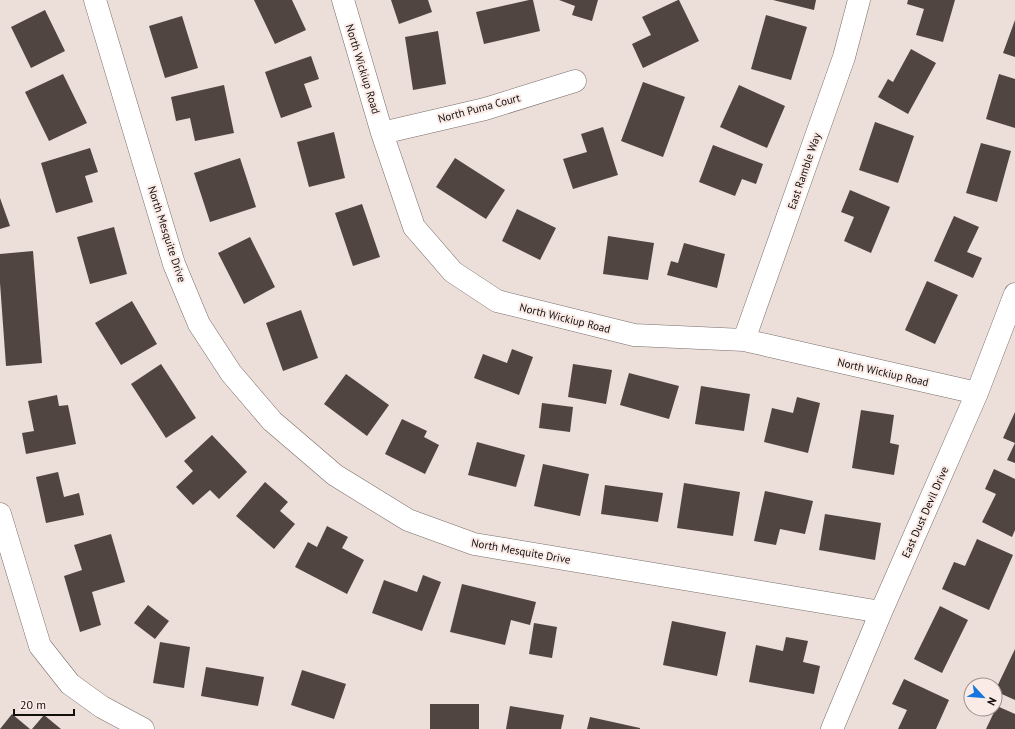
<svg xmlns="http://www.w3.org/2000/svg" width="1015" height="729" font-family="'PT Sans',sans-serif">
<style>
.building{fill:#504541}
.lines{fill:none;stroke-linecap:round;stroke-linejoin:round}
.minor-casing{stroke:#796d69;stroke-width:23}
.minor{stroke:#fff;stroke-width:22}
.labels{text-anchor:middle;stroke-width:4;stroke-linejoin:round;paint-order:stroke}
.street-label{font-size:11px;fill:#120e0c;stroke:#faebe6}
</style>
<rect width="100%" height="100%" fill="#ecded9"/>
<path class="building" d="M254 0H292L306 30 275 44Z
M391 0H428L432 12 399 24Z
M529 0H533L540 31 484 44 476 12Z
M559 0H598L592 21 572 15 575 6Z
M678 0H679L699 41 643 68 632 44 651 35 642 17Z
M773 0H816L814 10Z
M908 0H955L943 42 916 35 924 9 907 4Z
M45 10 65 51 31 68 11 27Z
M766 15 807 27 791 80 751 69Z
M182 16 198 68 165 78 149 26Z
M1015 20V57L1003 53Z
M438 31 446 84 413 90 405 37Z
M911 49 936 63 908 114 878 97 888 79 893 82Z
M311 56 319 79 304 84 312 107 281 118 265 72Z
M63 74 87 123 49 141 25 92Z
M999 74 1015 79V128L986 119Z
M643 82 685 97 663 157 621 141Z
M224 85 234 133 195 141 190 118 176 121 171 97Z
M739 85 785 106 767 148 720 127Z
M875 122 914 136 898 183 859 170Z
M603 127 618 175 573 189 563 159 587 152 581 134Z
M334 132 345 178 309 187 297 142Z
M981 143 1011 151 997 202 966 193Z
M713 145 763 164 756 184 742 179 735 196 699 182Z
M90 148 98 172 85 176 93 202 56 213 41 163Z
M240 158 256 207 210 222 194 173Z
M455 158 505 190 486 219 436 187Z
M850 190 890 207 871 253 844 241 854 217 841 212Z
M0 198 10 226 0 229Z
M362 204 380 257 353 266 335 213Z
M517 209 556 228 540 260 502 241Z
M954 216 979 227 967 252 982 258 973 278 934 261Z
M114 227 127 274 90 284 77 237Z
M608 236 654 243 648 280 603 274Z
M250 237 275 287 244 304 218 253Z
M684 243 725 254 717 288 667 275 671 261 678 263Z
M33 251 42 363 6 366 0 283V254Z
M927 281 958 295 935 344 905 330Z
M132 301 157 344 121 365 95 323Z
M301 310 318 358 283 371 266 323Z
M512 349 533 357 519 395 474 378 483 354 507 363Z
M161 364 196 418 166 438 131 384Z
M573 364 612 370 606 404 568 397Z
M629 373 679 386 669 419 620 405Z
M346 374 389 405 367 436 324 404Z
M701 386 750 394 744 431 695 424Z
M57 395 59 406 68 405 76 444 26 454 22 433 34 431 28 401Z
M797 397 820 403 808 453 764 442 772 408 793 413Z
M542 403 573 407 570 432 539 428Z
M861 410 894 415 890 443 899 445 894 475 852 468Z
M1015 412V463L1007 460 1015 443 1003 438Z
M402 419 427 431 424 437 439 445 425 474 385 454Z
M212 435 247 472 219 499 210 490 193 505 176 487 193 471 184 461Z
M477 442 525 455 516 487 468 475Z
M543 464 589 474 580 516 534 506Z
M994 469 1015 479V530L1012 537 982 522 996 494 985 489Z
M58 472 64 497 79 493 84 515 46 523 36 477Z
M265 482 288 502 280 511 295 524 274 549 236 516Z
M684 483 740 492 733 536 677 528Z
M605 485 663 493 658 522 601 514Z
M765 491 813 501 805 534 780 529 776 545 754 541Z
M825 514 881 523 875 560 819 550Z
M327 526 348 537 342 548 364 560 347 594 295 567 308 542 317 547Z
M111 534 125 582 92 592 101 625 80 632 64 576 82 570 74 545Z
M977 539 1013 555 989 610 942 589 954 562 965 566Z
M423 575 441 582 422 631 372 613 384 580 417 592Z
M462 584 536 602 530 625 511 620 505 645 450 632Z
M148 605 169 621 155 639 134 623Z
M940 606 968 620 942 673 914 659Z
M672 621 726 632 717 676 663 665Z
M534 623 557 627 552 658 529 654Z
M786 637 808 641 803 662 820 666 814 694 749 682 756 645 783 651Z
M160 642 190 647 184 688 153 683Z
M1015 649V700L995 691Z
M206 667 264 677 258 706 201 696Z
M302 670 346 684 334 719 291 705Z
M904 679 949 700 936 729H898L907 710 892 704Z
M430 704H479V729H430Z
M510 706 564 715 561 729H506Z
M997 706 1015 714V729H986Z
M12 714 30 729H0Z
M44 715 61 729H32Z
M590 717 640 728V729H587Z"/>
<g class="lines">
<defs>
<path id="minor" d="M95 0 174 264 199 324 231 373 272 421 335 475 408 520 474 544 881 612
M343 0 382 133 414 227 453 272 497 301 634 335 744 340 977 393
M382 133 485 109 575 81
M744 340 844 57 859 0
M0 514 40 646 70 684 102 707 143 729
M832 729 881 612 977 393 1015 294"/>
</defs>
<use href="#minor" class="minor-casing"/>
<use href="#minor" class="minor"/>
</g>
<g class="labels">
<g class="street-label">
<text transform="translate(363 69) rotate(73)" y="4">North Wickiup Road</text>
<text transform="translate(479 108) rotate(-15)" y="4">North Puma Court</text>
<text transform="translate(804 171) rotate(-71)" y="4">East Ramble Way</text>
<text transform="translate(167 234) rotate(72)" y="4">North Mesquite Drive</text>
<text transform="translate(565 318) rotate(14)" y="4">North Wickiup Road</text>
<text transform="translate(883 372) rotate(13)" y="4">North Wickiup Road</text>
<text transform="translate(925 512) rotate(-66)" y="4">East Dust Devil Drive</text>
<text transform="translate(521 551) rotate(10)" y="4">North Mesquite Drive</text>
</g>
</g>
<g transform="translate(983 697) rotate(116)"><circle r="19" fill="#faebe6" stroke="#9d938f"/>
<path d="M0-3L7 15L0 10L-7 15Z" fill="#1476de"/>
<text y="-6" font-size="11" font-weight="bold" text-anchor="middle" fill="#120e0c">N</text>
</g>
<path d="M14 709v6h60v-6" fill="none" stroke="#120e0c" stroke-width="2"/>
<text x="20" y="709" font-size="12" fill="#120e0c" stroke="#faebe6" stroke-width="3" paint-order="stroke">20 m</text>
</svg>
